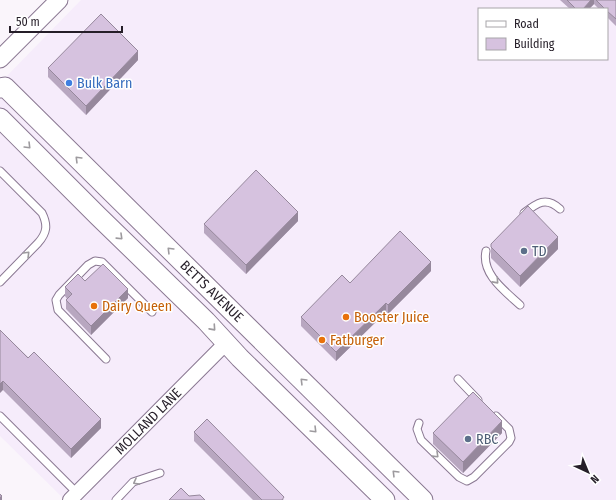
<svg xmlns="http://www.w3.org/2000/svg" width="616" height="500" font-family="'Fira Sans Condensed',sans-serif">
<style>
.built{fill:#f6ecfb;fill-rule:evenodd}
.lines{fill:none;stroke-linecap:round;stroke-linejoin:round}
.service-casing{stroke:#8a7892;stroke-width:9}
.minor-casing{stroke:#8a7892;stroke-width:16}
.tertiary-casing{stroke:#8a7892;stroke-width:19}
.secondary-casing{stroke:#8a7892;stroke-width:21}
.service{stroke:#fff;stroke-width:7}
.minor{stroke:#fff;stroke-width:14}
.tertiary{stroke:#fff;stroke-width:17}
.secondary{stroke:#fff;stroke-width:19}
.wall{fill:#b8a7c0}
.shaded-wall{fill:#96889c}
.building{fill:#d6c2df;stroke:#96889c}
.oneway{stroke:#9d9a9e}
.shop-dot{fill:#3f7fe0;stroke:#fff;stroke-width:1.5}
.service-dot{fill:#5c6f8a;stroke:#fff;stroke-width:1.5}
.food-dot{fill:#e8710a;stroke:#fff;stroke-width:1.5}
.labels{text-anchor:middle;stroke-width:3;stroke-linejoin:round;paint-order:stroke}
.shop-label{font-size:14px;fill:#366cbe;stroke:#fff;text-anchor:start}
.service-label{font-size:14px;fill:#4e5e75;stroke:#fff;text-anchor:start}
.street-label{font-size:14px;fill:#251e28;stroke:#fff}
.food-label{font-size:14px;fill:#c56008;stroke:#fff;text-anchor:start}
</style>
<rect width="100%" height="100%" fill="#faf5fb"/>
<path class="built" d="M81 0H616V500H65L0 436V83ZM479 9H607V59H479Z"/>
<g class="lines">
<defs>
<path id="service" d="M0 171 42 213C48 225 47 233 38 243L0 282
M524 213C537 203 546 196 560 209
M486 251C481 274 505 291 520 305
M106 359 58 310 56 300 59 295 88 265 95 261 102 262 152 312
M458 379 478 400
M0 416 77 493
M419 423 417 429 421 440 459 477 467 481 474 477 509 442 511 438 509 429 496 416
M116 500 133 482 160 473"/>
<path id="minor" d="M70 500 226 343"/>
<path id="tertiary" d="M0 59 59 0"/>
<path id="secondary" d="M0 88 5 87 423 500
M0 118 98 216 206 321 240 358 385 500"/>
</defs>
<use href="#service" class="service-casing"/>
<use href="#minor" class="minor-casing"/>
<use href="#tertiary" class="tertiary-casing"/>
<use href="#secondary" class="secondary-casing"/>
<use href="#service" class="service"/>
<use href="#minor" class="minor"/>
<use href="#tertiary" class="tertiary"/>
<use href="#secondary" class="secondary"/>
</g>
<path class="wall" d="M560 0H616V26L607 17V9H599L594 4 589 9H570Z
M138 60 86 115 48 77V68Z
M298 221 246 274 204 233V224Z
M491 244 558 249 520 287 491 258Z
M431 271 388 314 386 312 336 361 301 326V317L350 283Z
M85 281 128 298 91 335 66 309V300L67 299 65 296V287Z
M0 330 101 428 71 458 3 390Z
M194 432 284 500H253L194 441Z
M433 433H502L463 473 433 444Z"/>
<path class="shaded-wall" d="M591 0H594V4L589 9H583Z
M138 51V60L86 115V106Z
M298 212V221L246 274V265Z
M558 237V249L520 287V276Z
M431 262V271L388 314V305Z
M128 289V298L91 335V326Z
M386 303V312L336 361V352Z
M3 381V390L0 393V384Z
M101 419V428L71 458V449Z
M502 421V433L463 473V462Z
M2 496V500H0V498Z"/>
<path class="building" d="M567 0H591L583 9H576Z
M596 0H616V19L607 11V9H605Z
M101 14 138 51 86 106 48 68Z
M256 170 298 212 246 265 204 224Z
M528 206 558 237 520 276 491 247V244Z
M400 231 431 262 388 305 386 303 336 352 301 317 342 275 350 283Z
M103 264 128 289 91 326 66 300 72 294 65 287 78 274 85 281Z
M0 330 28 358 34 352 101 419 71 449 3 381 0 384Z
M473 392 502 421 463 462 433 433Z
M207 419 284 497 282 500H262L194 432Z
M181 488 189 496 200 495 205 500H169Z
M0 494 2 496 0 498Z"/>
<defs><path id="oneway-chevron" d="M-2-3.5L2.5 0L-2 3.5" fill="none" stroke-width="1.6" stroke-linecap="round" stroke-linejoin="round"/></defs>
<g class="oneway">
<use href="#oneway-chevron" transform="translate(28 146) rotate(45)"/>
<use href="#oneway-chevron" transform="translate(78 159) rotate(-135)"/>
<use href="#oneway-chevron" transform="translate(120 237) rotate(44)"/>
<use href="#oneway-chevron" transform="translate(170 250) rotate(-135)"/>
<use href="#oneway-chevron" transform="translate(27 254) rotate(-45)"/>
<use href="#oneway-chevron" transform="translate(496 281) rotate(48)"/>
<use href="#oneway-chevron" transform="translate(213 328) rotate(48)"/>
<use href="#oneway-chevron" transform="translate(303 381) rotate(-135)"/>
<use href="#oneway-chevron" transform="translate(314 430) rotate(45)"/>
<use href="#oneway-chevron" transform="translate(436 455) rotate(44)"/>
<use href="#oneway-chevron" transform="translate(395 473) rotate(-135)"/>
<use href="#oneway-chevron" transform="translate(136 482) rotate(152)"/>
</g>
<circle class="shop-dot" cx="69" cy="83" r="4"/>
<g class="service-dot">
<circle cx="524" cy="251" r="4"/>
<circle cx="468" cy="439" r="4"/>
</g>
<g class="food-dot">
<circle cx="94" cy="306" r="4"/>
<circle cx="346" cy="317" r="4"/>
<circle cx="322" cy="340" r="4"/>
</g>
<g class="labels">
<g class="shop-label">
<text x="77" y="88">Bulk Barn</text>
</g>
<g class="service-label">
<text x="532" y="256">TD</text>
<text x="476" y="444">RBC</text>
</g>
<g class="street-label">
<text transform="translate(212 291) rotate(44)" y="5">BETTS AVENUE</text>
<text transform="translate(148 421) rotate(-45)" y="5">MOLLAND LANE</text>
</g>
<g class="food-label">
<text x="102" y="311">Dairy Queen</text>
<text x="354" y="322">Booster Juice</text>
<text x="330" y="345">Fatburger</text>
</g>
</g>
<rect x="478" y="8" width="130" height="52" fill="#ffffff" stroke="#a8a5a9"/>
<rect x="486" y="21" width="20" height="6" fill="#ffffff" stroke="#a8a5a9"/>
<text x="514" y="28" font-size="12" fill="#251e28">Road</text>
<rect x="486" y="38" width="20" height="12" fill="#d6c2df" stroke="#a8a5a9"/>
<text x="514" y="48" font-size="12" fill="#251e28">Building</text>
<g transform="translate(588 472) rotate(136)" stroke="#ffffff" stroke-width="3" paint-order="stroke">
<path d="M0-3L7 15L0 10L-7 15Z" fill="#251e28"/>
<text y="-6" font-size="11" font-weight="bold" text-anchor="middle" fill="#251e28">N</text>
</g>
<path d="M10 26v6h112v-6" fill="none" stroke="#251e28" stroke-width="2"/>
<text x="16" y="26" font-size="12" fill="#251e28" stroke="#ffffff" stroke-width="3" paint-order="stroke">50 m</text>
</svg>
